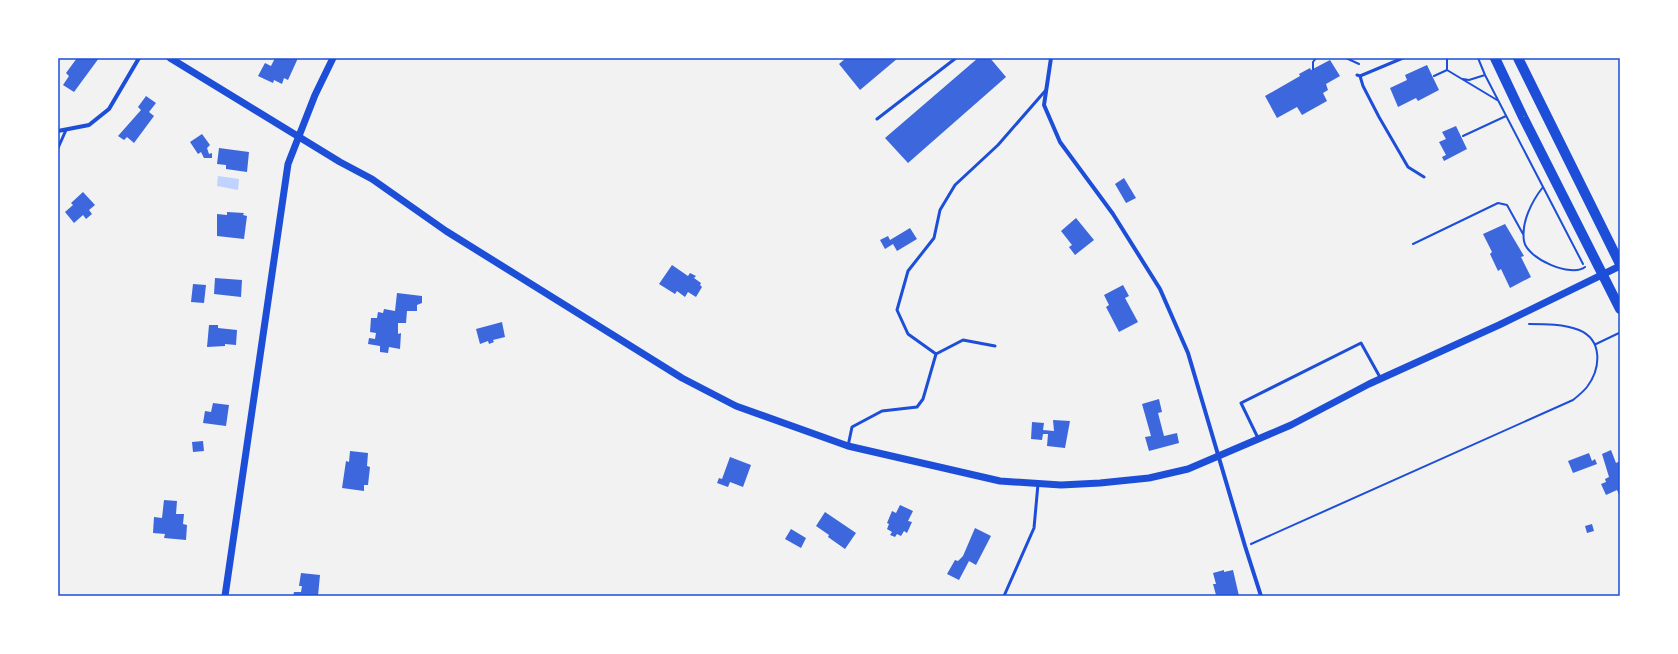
<svg xmlns="http://www.w3.org/2000/svg" width="1678" height="654" font-family="Ubuntu,sans-serif">
<style>
.water{fill:#bfd3fe}
.building{fill:#3d67dc}
.lines{fill:none;stroke-linecap:round;stroke-linejoin:round}
.path{stroke:#1d4ed8;stroke-width:2}
.service{stroke:#1d4ed8;stroke-width:3}
.minor{stroke:#1d4ed8;stroke-width:4}
.tertiary{stroke:#1d4ed8;stroke-width:7}
.primary{stroke:#1d4ed8;stroke-width:10}
.neatline{fill:none;stroke:#1d4ed8;stroke-width:1.5}
</style>
<rect width="100%" height="100%" fill="#f2f2f2"/>
<path class="water" d="M218 176 239 179 238 190 217 186Z"/>
<path class="building" d="M77 58H99L74 92 63 85 69 76 66 73Z
M275 58H298L288 80 284 78 282 84 274 80 273 83 258 76 265 63 271 66Z
M846 58H898L860 90 839 64Z
M978 58H990L1006 77 908 163 885 138Z
M1330 60 1340 76 1326 84 1328 90 1323 93 1327 101 1302 115 1297 107 1277 118 1265 96 1300 76 1299 74 1310 68 1311 70Z
M1427 65 1439 90 1418 101 1416 98 1398 107 1390 88 1407 80 1405 75Z
M146 96 156 103 149 112 154 116 134 143 127 137 124 140 118 136 141 110 138 107Z
M1456 126 1467 149 1444 161 1442 157 1446 155 1439 142 1446 139 1442 132Z
M202 134 210 145 207 148 209 154 212 153V158H204L201 152 198 154 190 142Z
M219 148 249 152 247 172 226 169V165L217 164Z
M1124 178 1136 198 1126 203 1115 184Z
M83 192 95 205 89 210 92 214 86 219 83 215 74 223 65 212 73 205 71 203Z
M227 212 244 213 243 215 247 216 244 239 217 236V214L227 215Z
M1076 218 1094 240 1075 255 1069 247 1072 245 1061 231Z
M1505 224 1524 256 1521 257 1531 277 1510 288 1501 269 1498 271 1490 254 1492 252 1483 234Z
M910 228 917 239 897 251 893 244 885 249 880 240 888 236 890 240Z
M672 265 688 276 690 273 696 276 694 278 701 283 700 285 702 287 696 297 688 292 685 297 677 291 675 294 659 284Z
M215 278 242 280 241 297 214 294Z
M193 284 206 285 204 303 191 302Z
M1123 285 1129 296 1125 298 1138 322 1119 332 1106 307 1109 305 1104 295Z
M397 293 422 296V303L417 305V311H407L406 323H398V334L401 333 400 349 389 347 388 353 380 352V346L368 344 369 338 375 339 376 333 370 332 371 318H377L378 312 383 313 384 309 395 311Z
M502 322 505 337 493 340 494 342 489 344 488 341 480 344 476 329Z
M209 325H218V328L237 330 236 345 225 344V346L207 347Z
M1159 399 1162 412 1158 413 1164 436 1177 433 1179 443 1149 451 1145 437 1151 436 1142 404Z
M213 403 229 405 226 426 203 423 205 411 211 412Z
M1053 420 1070 421 1065 448 1047 446 1048 434H1043L1042 440 1031 439 1032 422 1044 423 1043 430 1054 431Z
M203 441 204 451 193 452 192 442Z
M1611 450 1616 463 1620 461V497L1617 490 1606 495 1601 484 1606 482 1605 479 1609 477 1602 454Z
M350 451 368 453 367 466 370 467 368 485H364V491L342 488 346 461 349 462Z
M1589 453 1592 461 1595 459 1597 464 1573 473 1568 461Z
M730 457 751 465 743 487 730 482 728 487 717 483 719 478 722 479Z
M164 500 177 501 176 514H184L183 524 187 525 186 540 164 538 165 534 153 533 154 517 162 518Z
M900 505 913 511 908 521 912 522 907 533 904 531 901 536 897 534 895 537 890 535 892 532 887 529 889 524 887 523 892 511 896 513Z
M825 512 856 533 845 549 828 537 829 535 816 526Z
M1592 524 1594 531 1587 533 1585 526Z
M975 528 991 536 976 565 969 561 959 580 947 574 955 560 958 561 963 556Z
M791 529 806 538 801 548 785 539Z
M1224 570V572L1233 570 1239 596 1216 595 1213 584H1216L1213 573Z
M301 573 320 575 318 596H293L294 592H301L302 586H299Z"/>
<g class="lines">
<path class="path" d="M1346 58 1359 64
M1447 58V70L1497 100
M1478 58 1485 75 1583 264
M1313 69V62L1316 58
M1434 76 1447 70
M1463 79 1469 80 1485 75
M1463 136 1506 116
M1543 187C1532 201 1521 222 1524 241 1527 259 1572 278 1585 267
M1413 244 1498 203 1507 205 1523 234
M1596 344 1619 333
M1251 544 1573 400C1578 396 1583 392 1587 387 1601 368 1603 340 1579 330 1564 324 1545 324 1529 324"/>
<path class="service" d="M1357 75 1360 76 1363 86 1379 117 1408 167 1424 177
M1360 76 1403 58
M877 119 956 58
M58 148 66 130
M995 346 963 340 936 354 908 334 897 310 908 271 934 238 940 210 955 185 998 145 1046 90
M1258 438 1241 403 1361 343 1381 379
M848 446 852 427 882 411 917 407 923 399 936 354
M1004 596 1034 528 1038 484"/>
<path class="minor" d="M1051 58 1044 105 1060 142 1113 214 1160 289 1188 353 1245 546 1261 596
M58 131 89 125 109 109 139 58"/>
<path class="tertiary" d="M170 58 340 162 372 179 446 231 682 378 736 406 848 446 1000 481 1061 485 1100 483 1149 478 1188 469 1291 425 1369 384 1499 325 1620 266
M225 596 288 164 315 95 333 58"/>
<path class="primary" d="M1495 58 1523 117 1620 309
M1518 58 1620 264"/>
</g>
<rect width="1678" height="654" fill="none" stroke="#ffffff" stroke-width="118"/>
<rect x="59" y="59" width="1560" height="536" class="neatline"/>
</svg>
